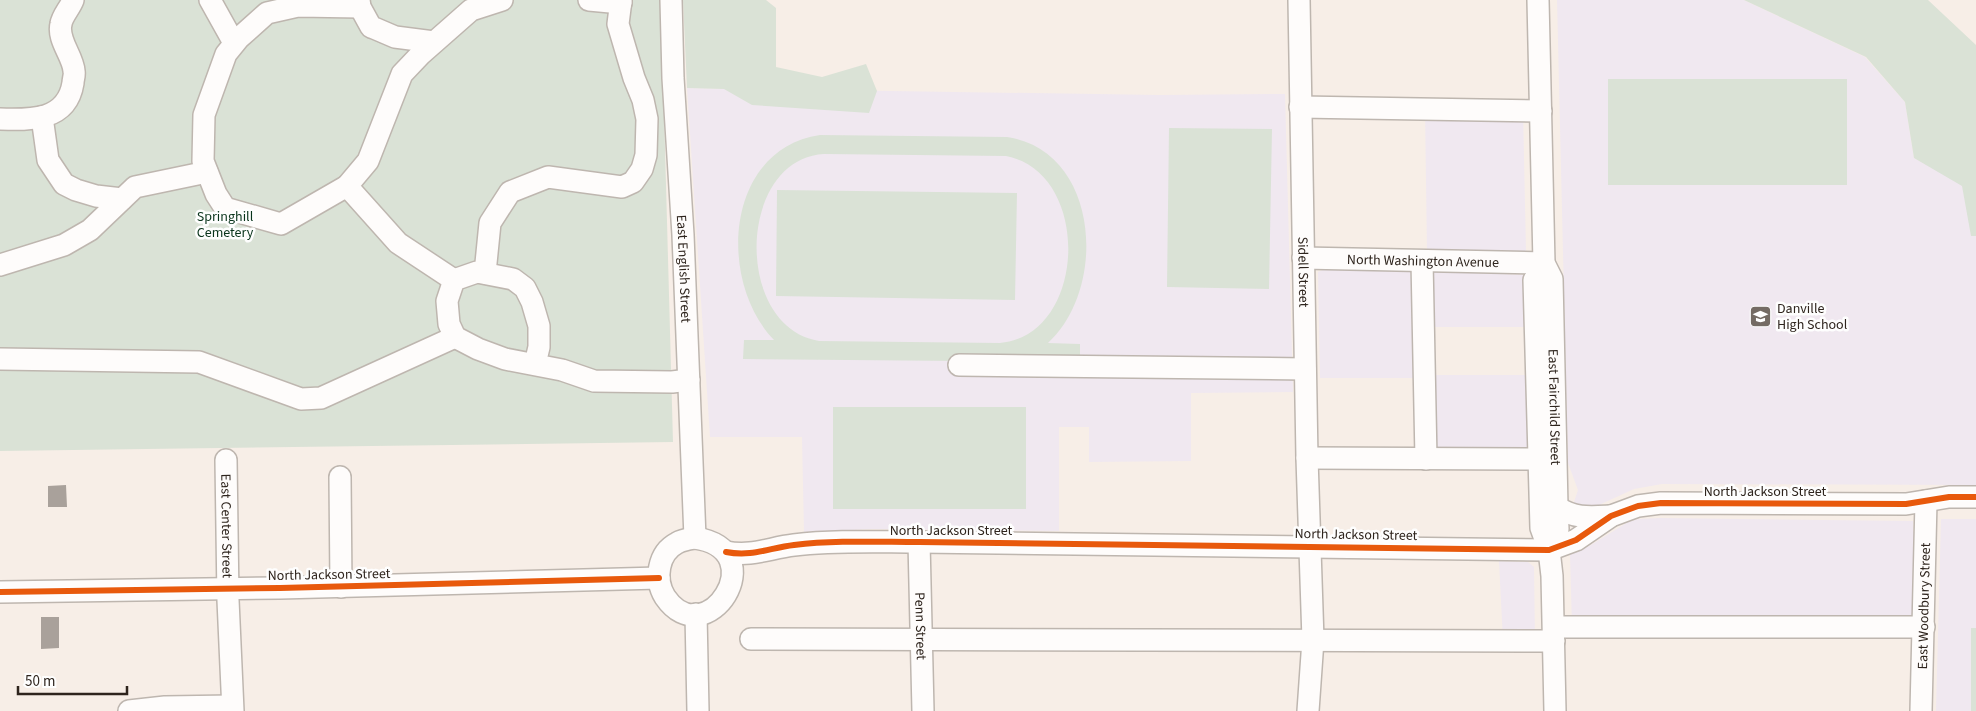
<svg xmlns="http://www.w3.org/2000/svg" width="1976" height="711" font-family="'Source Sans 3',sans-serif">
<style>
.education{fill:#f0e8f0}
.green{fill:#dae2d6;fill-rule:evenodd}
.building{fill:#a9a19b}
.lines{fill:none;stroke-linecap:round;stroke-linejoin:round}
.minor-casing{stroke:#beb6af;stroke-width:24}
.minor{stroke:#fefcfb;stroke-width:21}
.cycleway-casing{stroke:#fefefe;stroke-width:9}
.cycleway{stroke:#e8590c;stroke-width:6}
.labels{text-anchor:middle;stroke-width:5;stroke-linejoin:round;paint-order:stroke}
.park-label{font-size:14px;fill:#08331a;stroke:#fefefe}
.street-label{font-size:14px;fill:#2e241d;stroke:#fefefe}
.poi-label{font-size:14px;fill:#2e241d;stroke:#fefefe;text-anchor:start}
</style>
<rect width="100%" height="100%" fill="#f7eee7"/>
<path class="education" d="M1557 0H1744L1865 57 1905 102 1914 158 1976 191V485L1662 484 1634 489 1599 505 1586 508 1573 505 1578 490 1568 463Z
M687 88 1160 95 1285 94 1293 392 1191 393V461L1089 462V427H1059V531L873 529 804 532 802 437H710Z
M1425 109 1523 110 1526 252H1427Z
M1329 267 1526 275 1527 327H1423L1424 375H1528L1530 459H1426L1424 378H1320L1318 272Z
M1660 518 1913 521V530L1915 536 1913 612 1910 618 1572 627 1570 554 1591 545 1628 522 1639 519Z
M1941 519H1976V711H1936Z
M1499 561 1528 562 1534 567 1535 641H1503Z"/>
<path class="green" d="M0 0H661L673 442 0 451Z
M683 0H766L776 8V67L822 77 866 64 877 91 869 113 752 105 724 89 687 88Z
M1744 0H1928L1976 45V236H1971L1962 186 1914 158 1905 102 1866 57Z
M1608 79H1847V185H1608Z
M1169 128 1272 129 1269 289 1167 287Z
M820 135 1007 137C1100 151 1108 288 1048 343L1080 344V362L743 359 744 340H774C717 281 725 149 820 135ZM824 154 1006 156C1092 172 1088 335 1000 343L819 341C733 327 737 159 824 154Z
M777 190 1017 193 1015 300 776 296Z
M833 407H1026V509H833Z
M1971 628H1976V711H1971Z"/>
<path class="building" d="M66 485 67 507H48V486Z
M41 617H59V648L41 649Z"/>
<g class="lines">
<defs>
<g id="minor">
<path d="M210 0 234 43"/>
<path d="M359 0 360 7 371 27 374 28 395 37 434 42"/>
<path d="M589 0 621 3"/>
<path id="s1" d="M671 0 673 78 683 235 695 538"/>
<path id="s2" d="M1299 0 1307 458 1313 640 1308 711"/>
<path id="s3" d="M1538 0 1544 263 1552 279 1557 507 1558 529 1549 550"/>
<path d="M1300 107 1541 111"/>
<path d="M42 117 48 160 64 184 76 190 96 196 122 199"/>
<path d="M0 119C31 120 67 121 73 83 73 79 75 75 74 71 73 56 57 40 61 24 62 16 70 8 73 0"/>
<path d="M347 186 281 224 225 208 216 194 203 161 204 115 226 54 239 38 267 13 298 6 360 7"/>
<path id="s4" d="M1303 258 1544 263"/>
<path d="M1422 261 1426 459"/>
<path d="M1544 263 1534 280 1541 528 1549 550 1552 576 1555 711"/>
<path d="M0 265 64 245 90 230 135 187 207 172"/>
<path d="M485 273 490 223 510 192 548 177 622 187 633 182 642 169 646 155 647 119 643 100 634 78 618 24 621 0"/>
<path d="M454 280 398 243 347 186 368 161 402 74 421 54 471 10 502 0"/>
<path d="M0 359 199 362 301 399 321 398 455 337"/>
<path d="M535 364 539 347V326L532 302 525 288 513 279 477 272 454 280 447 301 449 324 455 337 478 349 505 359 562 370 594 381 672 382 689 380"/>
<path d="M959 365 1305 369"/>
<path d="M1307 458 1539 459"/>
<path id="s5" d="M226 460 228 600 233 711"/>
<path d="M340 477 341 587"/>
<path d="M1557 507C1575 519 1590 517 1611 516"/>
<path d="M695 538C776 550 706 657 665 597 654 579 658 553 677 543 682 540 689 539 695 538Z"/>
<path id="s6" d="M919 542 923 711"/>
<path d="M726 552C752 557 769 548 794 545 835 540 878 542 919 542L1549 550 1576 540 1611 516 1638 506 1661 503 1906 504 1949 497H1976"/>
<path d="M0 592 280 588 659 578"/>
<path d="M696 614 698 711"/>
<path d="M1554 627H1924"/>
<path d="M751 639 1554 641"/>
<path d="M129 711 165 707 232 706"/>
<path id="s7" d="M1921 711 1926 501"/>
</g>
</defs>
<use href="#minor" class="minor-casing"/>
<use href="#minor" class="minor"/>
<defs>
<path id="cycleway" d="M726 552C752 557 769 548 794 545 835 540 878 542 919 542L1549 550 1576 540 1611 516 1638 506 1661 503 1906 504 1949 497H1976
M0 592 280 588 659 578"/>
</defs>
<use href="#cycleway" class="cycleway-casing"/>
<use href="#cycleway" class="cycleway"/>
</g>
<defs>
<symbol id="school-square" viewBox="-11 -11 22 22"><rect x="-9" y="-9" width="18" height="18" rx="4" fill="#746b64" stroke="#fefefe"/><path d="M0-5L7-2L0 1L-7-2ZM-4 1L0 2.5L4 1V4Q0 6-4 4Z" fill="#fff"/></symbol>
</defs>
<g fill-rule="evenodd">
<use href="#school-square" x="1748" y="304" width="25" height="25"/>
</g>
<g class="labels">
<g class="park-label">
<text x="225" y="221">Springhill<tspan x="225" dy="16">Cemetery</tspan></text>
</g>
<g class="street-label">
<text dy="5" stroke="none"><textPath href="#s4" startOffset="120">North Washington Avenue</textPath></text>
<text dy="5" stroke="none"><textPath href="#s1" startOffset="269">East English Street</textPath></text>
<text dy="5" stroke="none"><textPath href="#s2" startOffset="272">Sidell Street</textPath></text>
<text dy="5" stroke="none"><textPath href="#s3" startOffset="409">East Fairchild Street</textPath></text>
<text x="1765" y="496">North Jackson Street</text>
<text dy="5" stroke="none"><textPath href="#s5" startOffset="66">East Center Street</textPath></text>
<text x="951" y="535">North Jackson Street</text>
<text transform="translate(1356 534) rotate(1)" y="5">North Jackson Street</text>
<text transform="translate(329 574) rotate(-1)" y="5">North Jackson Street</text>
<text dy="5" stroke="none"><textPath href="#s7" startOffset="105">East Woodbury Street</textPath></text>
<text dy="5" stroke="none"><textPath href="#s6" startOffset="84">Penn Street</textPath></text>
</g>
<g class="poi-label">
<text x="1777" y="313">Danville<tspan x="1777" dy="16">High School</tspan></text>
</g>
</g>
<path d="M18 686v8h109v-8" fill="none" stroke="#2e241d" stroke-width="2.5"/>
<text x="25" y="686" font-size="15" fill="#2e241d" stroke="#fefefe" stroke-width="4" paint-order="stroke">50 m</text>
</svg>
